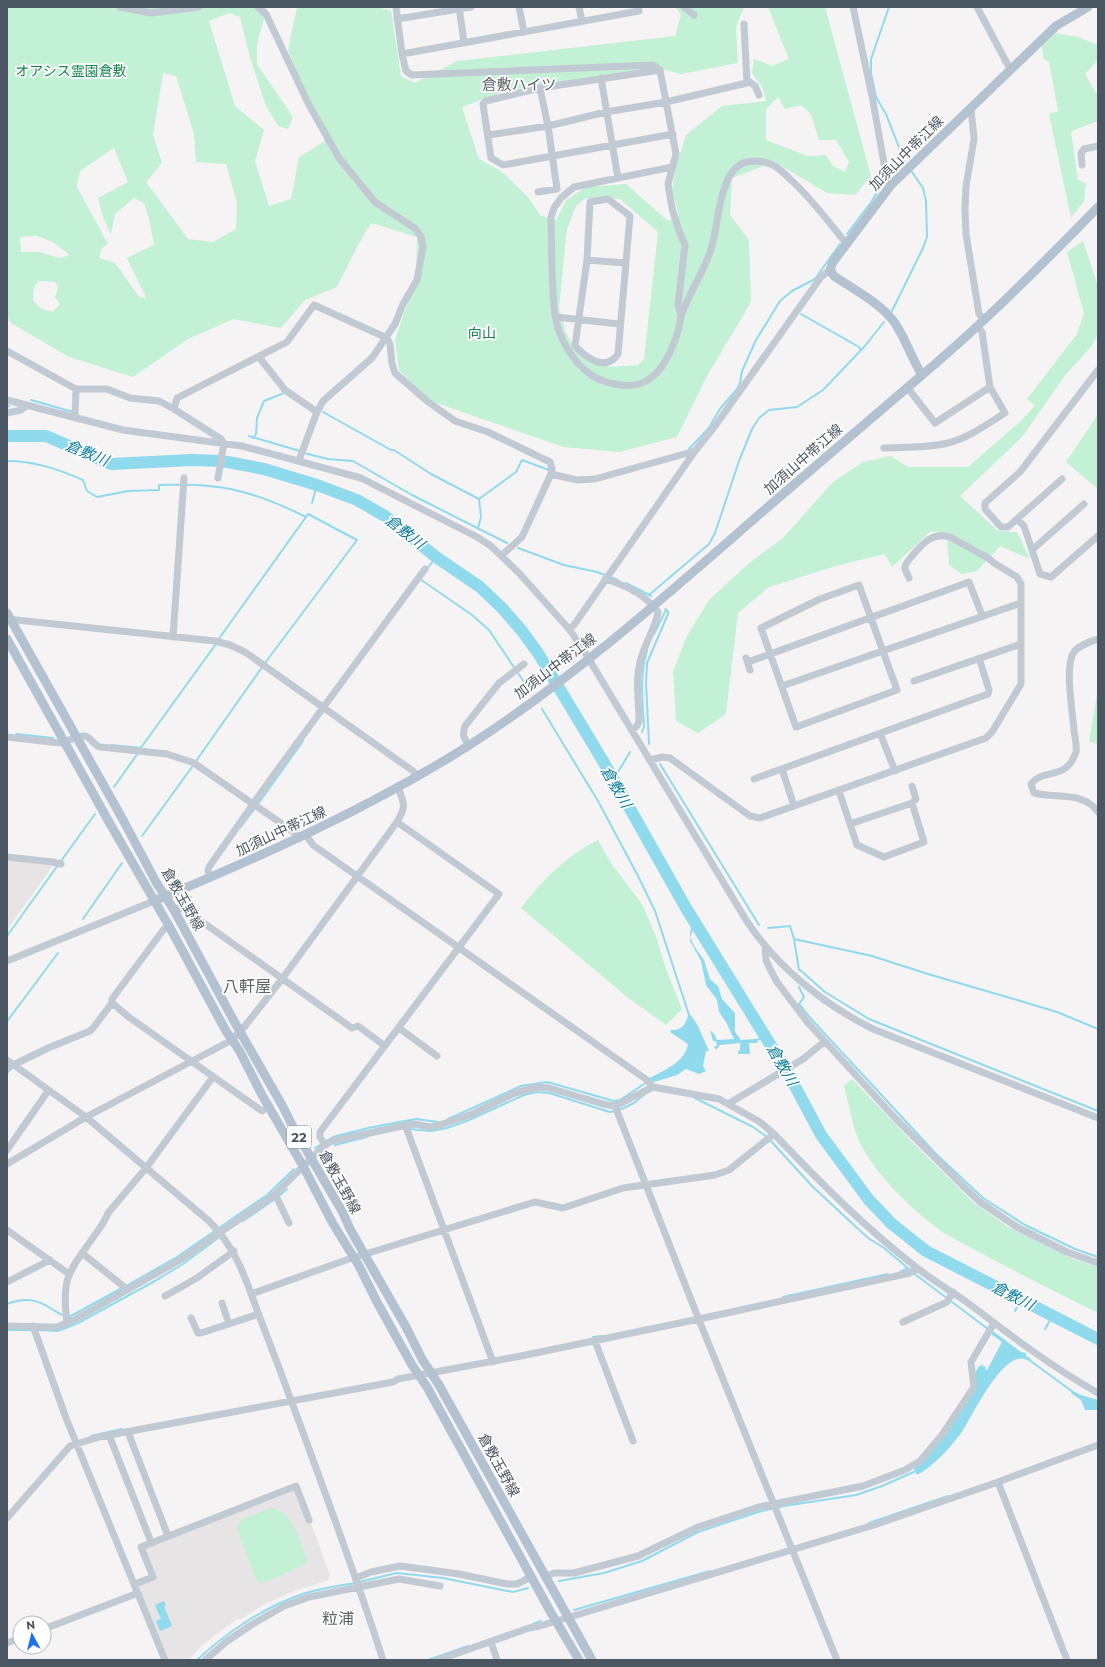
<svg xmlns="http://www.w3.org/2000/svg" width="1105" height="1667" font-family="Montserrat,'Noto Sans JP',sans-serif">
<style>
.education{fill:#e6e4e5}
.green{fill:#c3f1d5;fill-rule:evenodd}
.water{fill:#90daee}
.lines{fill:none;stroke-linecap:round;stroke-linejoin:round}
.stream{stroke:#90daee;stroke-width:2}
.river{stroke:#90daee;stroke-width:12}
.minor{stroke:#c1cad2;stroke-width:7}
.major{stroke:#b3c2d1;stroke-width:9}
.labels{text-anchor:middle;stroke-width:3.5;stroke-linejoin:round;paint-order:stroke}
.shield{fill:#fff;stroke:#808990;stroke-width:1}
.shield-label{font-size:13px;font-weight:bold;fill:#4a5661}
.park-label{font-size:14px;fill:#17864f;stroke:#fff}
.street-label{font-size:14px;fill:#4a5661;stroke:#fff}
.neighbourhood-label{font-size:15px;fill:#5f6368;stroke:#fff}
.water-label{font-size:15px;font-style:italic;fill:#0c7c9b;stroke:#fff}
.quarter-label{font-size:16px;fill:#5f6368;stroke:#fff}
</style>
<rect width="100%" height="100%" fill="#f5f3f3"/>
<path class="education" d="M7 859 54 864 7 930Z
M296 1490 308 1524 311 1523 330 1575 328 1580 287 1594 267 1603 241 1619H237L201 1646 189 1660H169L137 1586 156 1578 144 1548Z"/>
<path class="green" d="M7 7H267L257 44V64L293 117 288 129 278 126 265 104 250 57 240 17 229 13 209 21 235 106 264 130 255 161 269 206 291 199 299 157 325 141 288 50 297 7H382V9L391 10 401 76 415 83 457 61 675 36 681 15 676 7H744L736 27 738 63 681 74 665 70 650 69 509 90 462 107 479 159 501 171 527 196 540 215 556 220 566 200 586 187 626 184 668 221 679 216 672 191 676 166 686 135 722 106 766 101 763 89 752 73 754 59 772 66 789 59 768 7H825L871 176 855 195 827 193 775 162 732 178 730 215 749 240 751 302 707 376 677 437 619 452 563 447 428 400 399 370 395 340 416 278 417 237 371 223 357 247 337 287 305 300 281 328 233 319 188 339 133 377 69 357 11 323 7 317ZM163 73 176 76 194 134 196 162 226 164 237 203 236 229 213 242 188 239 146 182 162 163 153 135ZM778 97 785 109 801 105 811 114 819 140H836L849 162 845 172 833 166 826 155 807 156 766 140V109ZM114 148 128 182 98 198 104 220 111 234 115 214 134 198 144 203 149 219 154 245 127 258 146 298 139 297 115 263 99 258 102 248 108 244 77 187 80 171ZM586 198 620 199 658 232 644 359 638 365 611 367 590 361 575 349 566 333 559 308 567 229 576 206ZM37 236 53 242 70 255 60 258 39 252H21L20 237ZM38 281 55 282 58 288 55 297 60 304 53 312 40 308 33 300 34 288Z
M1056 33 1078 37 1098 45V60L1085 74 1098 96V121L1071 131 1078 180 1086 183 1084 201 1071 218 1049 114 1058 111 1049 62 1043 58 1042 45Z
M1083 241 1098 286V334L1091 347 1066 374 1022 437 960 496 998 531 1017 532 1030 559 1000 546 977 571 962 574 949 565 947 535 931 531 892 567 885 554 836 566 769 587 738 613 726 714 698 733 676 721 673 672 687 636 709 600 748 564 783 538 833 482 863 462 891 456 908 467H968L1021 421 1035 405 1027 399 1077 334 1084 313 1067 252Z
M1098 414V489L1066 462Z
M1098 688V744L1089 742Z
M598 840 611 863 642 904 656 936 666 969 682 1009 666 1025 627 997 521 908C542 880 566 856 598 840Z
M852 1079 914 1144 975 1204 1007 1226 1069 1257 1098 1267V1313C1060 1294 1022 1275 984 1255 971 1247 957 1241 944 1233 915 1213 879 1178 862 1147 852 1130 850 1106 844 1086Z
M271 1508C293 1511 299 1540 306 1557L307 1562 300 1567 262 1583 257 1581 237 1529 241 1520Z"/>
<path class="water" d="M690 930 692 933 690 937 694 946 704 960 710 979 718 986 722 999 735 1013V1032L741 1040 756 1039 758 1043H749L750 1054H738V1051L740 1050V1043L720 1045 716 1050 714 1046H717L716 1041H713L710 1030 715 1035 717 1040 734 1039 726 1022 719 1012 717 1000 706 985 701 961 690 941Z
M691 1015 698 1026 709 1051H706L703 1066 706 1071 699 1074 686 1069 677 1075 654 1082 648 1079C662 1071 685 1063 688 1044L670 1032 671 1030C681 1031 685 1025 688 1016Z
M993 1331 1021 1352 1026 1353V1356L1031 1359 1029 1361C1006 1344 973 1415 963 1430 953 1445 933 1467 917 1475L914 1469 947 1434 971 1396 975 1373 979 1366 980 1367 982 1364 983 1365 982 1367 984 1366 986 1367 985 1369 987 1370 1002 1342 991 1334Z
M1073 1391 1081 1395 1098 1400V1410H1085L1081 1400 1071 1393Z
M164 1601 166 1605 164 1606 172 1626 160 1631 156 1621 161 1619 155 1605Z"/>
<g class="lines">
<path class="stream" d="M889 7 871 59V73L876 97 886 114 906 165
M889 173 904 161
M847 234 872 201 883 182
M892 311 923 248 927 237 926 201 923 188 912 172
M801 314 859 347 861 350
M31 400 73 412
M7 406H9
M323 412 391 450H394L431 474 479 499 481 517 478 528
M249 436 300 451
M253 438 256 434 257 418 264 401 284 393
M689 449 708 429 720 409 737 389 740 383 742 371 756 340 780 301 792 291 815 279 840 244
M304 453 328 459 353 461 412 495 507 543
M7 461C34 461 58 469 83 480L87 491 97 497 128 491 159 490V485C176 485 193 484 209 486 240 488 278 503 306 517L308 514 357 540 265 663 196 761
M479 499 516 472 522 460 549 470
M312 503 317 485
M518 548 564 565 597 572 618 580
M427 569 436 557
M420 579 472 615 489 630 530 691
M626 583 649 595
M651 596 649 595 709 544 715 533 739 461 752 429 759 418 769 410 797 407 823 390 864 347 884 322
M654 634 666 610
M218 640 306 517
M542 709 598 801 638 876 655 911 690 1018
M642 732 644 727C643 702 639 675 647 651
M16 734 53 738
M649 744 646 683 647 663 668 614V611L665 609
M111 745 141 748
M140 749 216 644
M660 764 759 925
M613 780 630 752
M114 787 138 753
M258 804 303 741
M240 828 255 808
M142 836 192 767
M61 861 95 814
M184 907 191 897
M83 919 122 863
M768 928 790 926 794 939 799 970
M691 933 694 921
M7 936 58 865
M794 939 872 956 928 974 1024 1002 1057 1012 1098 1029
M799 969 825 992 869 1019 1098 1111
M799 987 804 997 799 1004 812 1020 936 1154 983 1198 1025 1225 1075 1249 1098 1257
M7 1019 8 1020 58 953
M755 1041 765 1036
M7 1073 11 1069
M695 1098 753 1127 767 1137
M619 1110 634 1103 644 1095
M448 1119 521 1086 547 1082 614 1101 620 1100 647 1082
M408 1129 431 1131 447 1128 469 1120 524 1095 537 1092 549 1093 610 1112 615 1111
M770 1140 813 1187 868 1238 884 1248 916 1275 988 1329
M335 1145 367 1137
M315 1148 333 1137 368 1128 416 1119 438 1122
M279 1196 287 1189
M243 1221 275 1199
M900 1272 908 1268
M126 1286 177 1257 267 1195 294 1169
M783 1297 888 1274
M7 1304C25 1297 36 1299 52 1309 58 1313 62 1316 69 1317L122 1288
M1015 1311 1021 1299
M1045 1329 1053 1315
M7 1330H32
M37 1330 58 1331 78 1323 155 1281 183 1264 218 1238
M593 1337 602 1336
M1028 1359 1073 1392
M91 1436 122 1429
M869 1523 948 1496
M559 1581 604 1573 642 1561 698 1532 758 1512 784 1506 856 1495 882 1486 916 1471
M359 1582 397 1573 443 1578 513 1592 528 1588
M574 1610 710 1571
M533 1624 541 1621
M197 1660C227 1632 267 1605 306 1593 322 1588 339 1586 355 1583
M428 1660 468 1646"/>
<path class="river" d="M7 436H46L111 464 192 460 222 461 264 469 317 485 357 500 385 516 436 557 480 587 502 608 522 631 538 653 603 761 686 908 789 1075 821 1135 869 1200 892 1224 926 1251 1098 1339"/>
<path class="minor" d="M120 7 151 13 199 7
M258 7 266 14 308 103 339 158 375 202 416 229 421 237 423 247 417 280 403 304 395 324 372 358 323 401 317 412 299 460
M396 7 402 54 406 71 412 75 653 65 660 70 676 154 668 184 672 208 679 231 685 245 678 305 681 315
M459 7 464 42
M519 7 524 32
M579 7 582 21
M684 7 694 15
M853 7 872 96 887 180 891 185
M977 7 1010 69
M397 19 471 7
M402 54 639 11 638 7
M660 70 540 88 486 101 483 104 491 158 503 165 673 134
M601 78 618 178
M747 80 755 86 759 95
M971 108 974 139 966 186 965 210 966 234 979 314 984 319
M489 135 548 126 606 112 666 102 747 83 744 24
M1082 165 1081 153 1084 149 1098 146
M672 167 574 187 561 198 554 208 551 217C552 249 551 283 555 315 558 337 573 362 590 374 596 379 603 381 610 383 633 389 649 385 663 365 669 355 675 343 678 331 680 325 680 319 682 313 690 292 705 270 711 249 718 228 717 204 726 184 728 176 736 166 743 163 753 160 764 161 773 165 779 168 785 174 790 179 811 198 828 221 846 243
M538 192 557 189 548 126 540 88
M608 199 630 216 618 354C605 373 586 357 575 346L587 260 590 202Z
M587 260 626 263
M556 317 619 324
M7 351 76 389 75 418
M259 357 285 390 317 412
M907 387 935 423 990 387 982 332 977 326
M76 389H107L130 398 159 401 174 409 221 439 224 443 218 478
M7 400 123 430 242 446 361 478 477 537 491 546 519 573 569 629 581 646 746 920C777 967 823 1004 873 1029L1098 1118
M174 409 177 398 287 342 314 305 387 338 390 344 392 364 395 373 427 401 455 421 488 432 550 462 552 469 551 474 522 537 502 555
M7 413 21 410 26 406
M884 448C905 447 928 448 948 443 969 438 987 424 1005 413L990 387
M551 474 577 480 595 479 695 451
M1062 479 1008 527H1001L985 509V503L1020 472 1098 370
M1017 519 1024 526 1040 574 1051 577 1098 536
M1032 550 1084 504
M605 579C625 585 645 594 658 612 657 624 643 647 640 662 635 681 639 701 639 721L637 726 632 730
M859 585 897 690 796 727 761 628 820 599Z
M7 619 215 641 230 645 245 652 413 771 417 777
M569 629 574 625 695 451 715 426 821 277 830 270
M173 637 184 478
M1098 639C1090 642 1079 645 1074 652 1064 664 1073 714 1074 731 1075 737 1077 746 1076 752 1066 782 1044 767 1031 784L1034 793C1056 799 1082 790 1098 812
M746 658 750 670
M748 662 969 582 982 615
M914 681 1021 644
M782 686 1021 603
M880 733 895 771
M7 737 60 743C68 742 77 735 85 736 91 737 93 745 100 747L167 754 194 763 295 833 299 839
M469 745C464 739 462 735 465 726L499 683 524 664
M650 760 663 757 670 758 750 816 760 818 986 738 992 732 1021 684V584L1017 577 994 563 988 558 950 537C932 532 923 543 912 556 909 560 904 564 905 569L909 578
M782 769 794 806
M754 779 988 694 989 690 979 658
M839 791 857 845 884 857 924 842 912 803
M850 824 912 803 916 799 912 786
M306 835 313 845 647 1080 653 1087
M7 857 53 862 61 864
M210 877 208 871 209 867 270 780 425 569
M178 908 184 909 352 1028 358 1026 385 1046
M765 946 766 960 770 969 777 982 808 1023 896 1119 965 1188 980 1202 1017 1227 1067 1252 1098 1263
M7 961 154 901
M112 1003 130 1018 262 1111 269 1107
M399 1028 437 1056
M7 1060 86 1117 209 1221C235 1247 245 1276 257 1310 265 1331 273 1352 281 1373 316 1468 352 1563 383 1660
M7 1068 48 1048 90 1031 93 1028 112 1003V999L164 929 169 926
M728 1104 803 1059 824 1042
M615 1106 697 1315 837 1660
M407 1125V1130L493 1362
M325 1145 320 1137V1132L499 894 397 822
M7 1150 48 1091
M7 1164 86 1117 232 1040 245 1026 282 979 397 822C406 807 405 804 398 788
M275 1194 289 1223
M7 1230 69 1274
M82 1253 128 1290
M7 1282 50 1260
M251 1294 349 1259 535 1202 563 1208 623 1188 715 1175 729 1170 774 1134
M165 1296 197 1278 234 1251
M222 1303 229 1324
M191 1318 198 1333H201L259 1314
M903 1322 947 1302 953 1292
M67 1323C62 1283 66 1274 90 1242 96 1233 104 1224 108 1213L146 1168 213 1077
M7 1326 49 1327H57L74 1320 180 1260 266 1201 275 1194 325 1145 332 1141 407 1125 414 1124 431 1127 440 1125 472 1114 515 1093 538 1087 549 1088 603 1104 615 1106 653 1087 719 1099 760 1122 774 1134C819 1181 864 1227 916 1267 932 1280 951 1291 968 1303 1010 1335 1052 1367 1098 1393
M33 1326 66 1418 165 1660
M595 1341 633 1441
M128 1432 168 1536
M109 1435 151 1542
M998 1482 1067 1660
M7 1518 70 1446 99 1437 393 1382 398 1379 521 1356 699 1319 910 1273 917 1268
M545 1577 554 1573H574L638 1556 698 1527 759 1507 863 1486 905 1470 920 1461 942 1435 974 1387 971 1362 994 1323
M356 1578 371 1572 400 1566 459 1574 507 1584H517L531 1577
M135 1584 153 1577 141 1547 296 1486 309 1520
M44 1629 138 1593
M491 1642 497 1660
M7 1643 20 1638
M205 1660 226 1642 251 1625 284 1606 309 1597 399 1579 440 1586
M438 1660 529 1628 540 1626 874 1525 998 1482 1098 1445"/>
<path class="major" d="M922 375C912 359 906 340 895 323 882 304 853 289 834 276L830 270 833 262 891 185 1056 26 1088 7
M7 613 122 818 156 882 174 910 235 1023 282 1105 293 1127 343 1213 350 1229 406 1327 422 1359 439 1385 592 1660
M7 639 109 822 169 926 226 1031 239 1050 262 1095 303 1166 332 1222 359 1266 378 1304 412 1365 427 1387 550 1611 579 1660
M154 901C262 856 368 809 468 746 576 677 672 590 769 506 820 462 871 419 922 375 984 323 1042 265 1098 207"/>
</g>
<g class="labels">
<rect class="shield" x="287" y="1126" width="24" height="22" rx="3"/>
<g class="shield-label">
<text x="299" y="1142">22</text>
</g>
<g class="park-label">
<text x="71" y="76">オアシス霊園倉敷</text>
<text x="482" y="338">向山</text>
</g>
<g class="street-label">
<text transform="translate(906 153) rotate(-45)" y="5">加須山中帯江線</text>
<text transform="translate(803 459) rotate(-41)" y="5">加須山中帯江線</text>
<text transform="translate(555 666) rotate(-37)" y="5">加須山中帯江線</text>
<text transform="translate(281 831) rotate(-25)" y="5">加須山中帯江線</text>
<text transform="translate(183 899) rotate(60)" y="5">倉敷玉野線</text>
<text transform="translate(340 1182) rotate(61)" y="5">倉敷玉野線</text>
<text transform="translate(499 1465) rotate(61)" y="5">倉敷玉野線</text>
</g>
<g class="neighbourhood-label">
<text x="519" y="90">倉敷ハイツ</text>
</g>
<g class="water-label">
<text transform="translate(87 453) rotate(22)" y="5">倉敷川</text>
<text transform="translate(405 532) rotate(38)" y="5">倉敷川</text>
<text transform="translate(616 787) rotate(60)" y="5">倉敷川</text>
<text transform="translate(782 1065) rotate(60)" y="5">倉敷川</text>
<text transform="translate(1013 1296) rotate(27)" y="5">倉敷川</text>
</g>
<g class="quarter-label">
<text x="247" y="992">八軒屋</text>
<text x="338" y="1624">粒浦</text>
</g>
</g>
<rect width="1105" height="1667" fill="none" stroke="#4a5661" stroke-width="16"/>
<g transform="translate(32 1635) rotate(353)"><circle r="19" fill="#ffffff" stroke="#b7bbc0"/>
<path d="M0-3L7 15L0 10L-7 15Z" fill="#1a73e8"/>
<text y="-6" font-size="11" font-weight="bold" text-anchor="middle" fill="#4a5661">N</text>
</g>
</svg>
